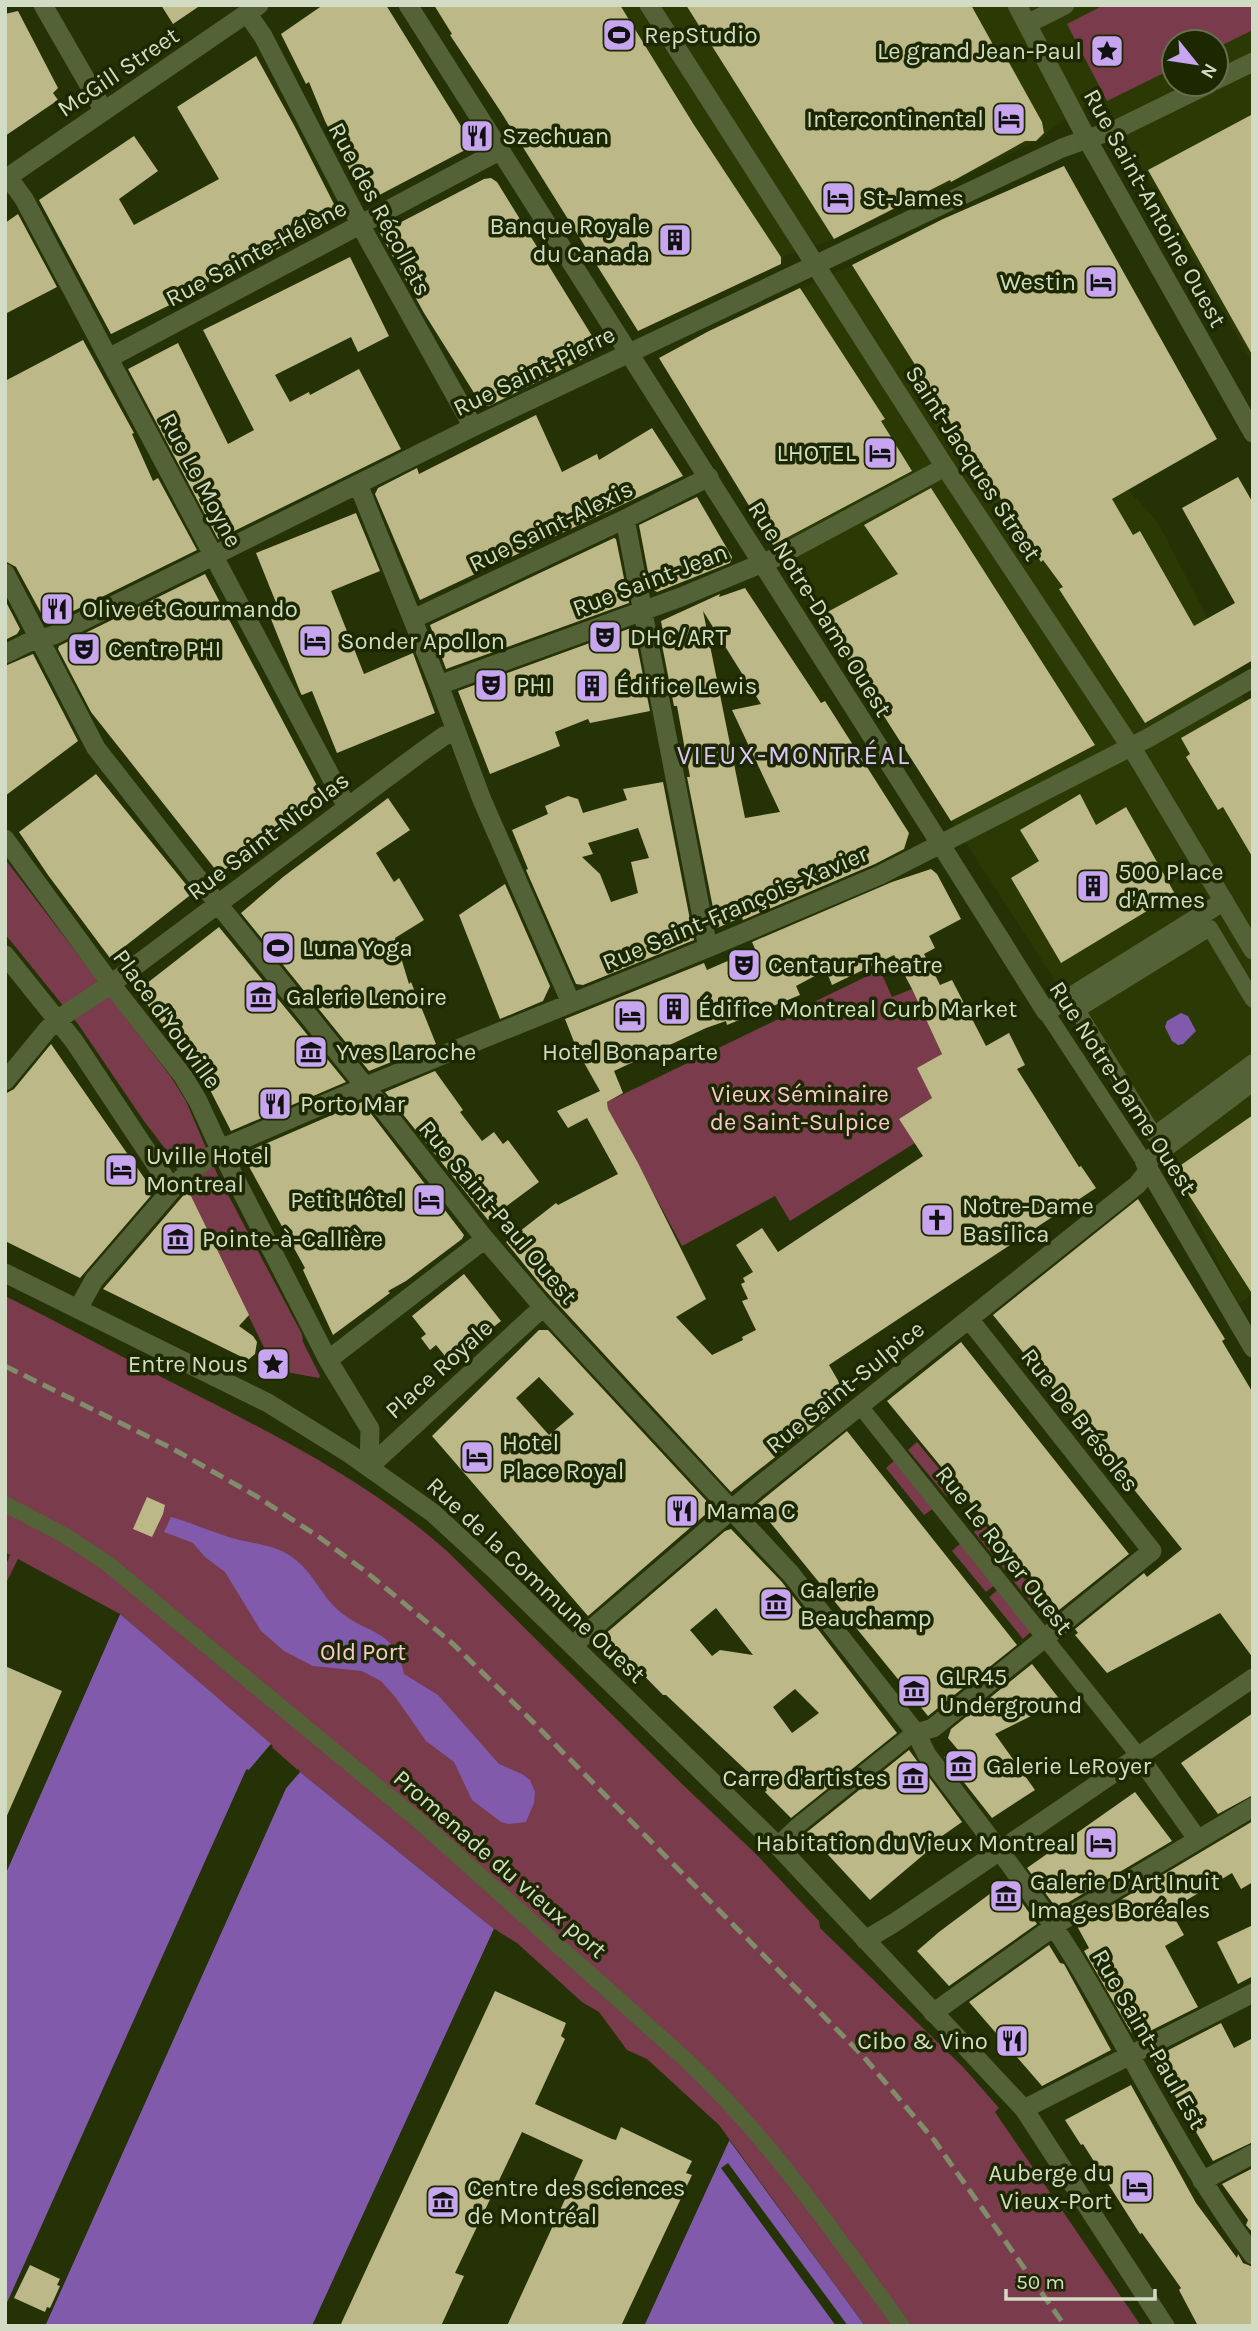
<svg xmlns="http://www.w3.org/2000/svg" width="1258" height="2331" font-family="Karla,sans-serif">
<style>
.built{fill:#2b3a04;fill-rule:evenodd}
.green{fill:#7a3b4c}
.water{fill:#815aac}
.pier{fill:#253206}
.building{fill:#bcb887;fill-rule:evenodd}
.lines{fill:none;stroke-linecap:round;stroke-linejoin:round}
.pedestrian{stroke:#536237;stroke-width:16}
.minor{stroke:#536237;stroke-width:19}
.tertiary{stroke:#536237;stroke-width:19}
.secondary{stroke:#536237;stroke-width:19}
.rail{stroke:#808c6a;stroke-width:5;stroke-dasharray:14 7;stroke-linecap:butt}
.labels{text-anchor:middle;stroke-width:7;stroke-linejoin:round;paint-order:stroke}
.poi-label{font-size:24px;fill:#d2dcc4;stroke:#1c2800;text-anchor:start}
.street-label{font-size:24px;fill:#d2dcc4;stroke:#1c2800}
.park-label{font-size:24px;fill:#fcc6d1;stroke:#1c2800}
.neighbourhood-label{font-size:26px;letter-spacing:2px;fill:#ddc5fc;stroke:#1c2800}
</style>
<rect width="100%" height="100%" fill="#253206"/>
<path class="built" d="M433 5H1253V364L1102 97 1048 131 1045 137 837 238 783 256V262L638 331ZM1174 42H1216V84H1174Z
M965 211 1128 490 1157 521 1222 646 1230 673 1245 701 1253 697V1294L1238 1304 1178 1178 1054 979 774 546 659 358 709 331 852 265 943 219Z"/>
<path class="green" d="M1104 5H1253V30L1216 48V42H1174V68L1107 101 1067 24Z
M5 859 171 1077 186 1101 218 1176 302 1334 303 1342 320 1376 319 1378 275 1370 170 1155 144 1121 78 1024 5 934Z
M880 970 892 997 912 989 942 1054 918 1068 932 1098 899 1119 915 1143 790 1221 775 1196 682 1246 608 1109 607 1102Z
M5 1296C64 1325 122 1357 181 1387 273 1434 370 1482 448 1552L682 1784 756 1854 819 1921 820 1928 963 2067 999 2108 995 2112 1141 2326H865L719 2125 647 2059 627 2050 599 2012 582 2002 517 1943 494 1929 300 1772 120 1614 18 1559 5 1585V1567L10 1555 5 1552Z
M917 1442 956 1489 947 1497 908 1450Z
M895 1460 934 1508 924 1515 886 1468Z
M984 1524 1018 1565 1008 1574 974 1532Z
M962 1542 996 1584 986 1592 952 1551Z
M1021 1570 1055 1612 1045 1620 1011 1578Z
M999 1589 1033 1630 1023 1639 989 1597Z"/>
<path class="water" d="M1181 1013 1188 1016 1196 1031 1183 1044 1178 1045 1172 1041 1165 1027 1167 1021Z
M171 1517C192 1523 212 1532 232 1538 256 1545 278 1544 297 1561 314 1575 322 1596 338 1610 366 1635 396 1628 404 1674L438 1695 499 1764 522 1774 530 1780 535 1792 534 1803 526 1822 509 1824 501 1822 472 1800 454 1762 426 1741 396 1698 381 1681 362 1671 313 1666 284 1651 261 1631 225 1572 205 1557 193 1543 164 1532Z
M120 1614 271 1744 249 1770H246L5 2307V1875Z
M300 1772 494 1929 312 2326H45L286 1788Z
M729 2140 865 2326H644Z"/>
<path class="pier" d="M116 1613 120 1614 5 1875V1867Z
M271 1744 273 1747 248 1774 8 2308 5 2310 247 1769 249 1770Z
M298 1769 300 1772 286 1788 45 2326H41L283 1786Z
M494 1929 498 1931 316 2326H312Z
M727 2138 729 2141 644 2326H641Z
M728 2163 848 2326H836L721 2168Z"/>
<path class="building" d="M161 5H201L173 24Z
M323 5H386L469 139 470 144 467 149 366 202 325 121 309 82 306 84 281 34Z
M434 5H620L694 125 781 257V264L638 331 501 112 450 35 452 34Z
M686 5H971L996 50H1002L1042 122 1044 133 1036 141H1025L951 182 950 180 834 239Z
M18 11 58 88 53 93 58 100 5 136V14Z
M256 56 295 127 340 216 255 261 253 258 186 294 188 296 111 334 39 200 134 136 158 171 119 199 134 225 219 179 177 107Z
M1253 114V356L1148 170Z
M1064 166 1217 439 1112 499 1133 535 1140 531 1194 626 1235 603 1182 508 1238 477 1253 503V660L1145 723 1059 589 1063 587 1043 560 1041 562 968 447 935 403 938 401 852 265 943 219Z
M491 178 497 182 597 344 595 353 489 406 481 404 424 313 380 233 484 179Z
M18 214 57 287 5 314V223Z
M350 257 389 336 358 352 351 337 275 375 290 402 309 392 310 395 359 369 401 449 218 539 128 369 178 343 228 444 254 430 203 330Z
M800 288 885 419 881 421 912 471 773 545 659 358 709 331Z
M83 340 134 433 132 434 153 481 158 478 197 550 47 624 16 567 5 561V381Z
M536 415 562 472 597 454 599 460 652 428 683 476 420 600 375 494 378 488 417 468 419 474Z
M931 488 1095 745 951 821 820 616 898 574 864 525Z
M697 497 732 557 730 563 657 592 651 588 639 525Z
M356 513 380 571 331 591 364 674 413 653 435 713 337 753 312 691 302 695 301 694 271 619 281 615 256 553Z
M614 538 616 539 629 603 446 669 430 625Z
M205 574 323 797 219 874 91 712 58 649 59 646Z
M745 588 821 703 825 701 909 833 904 849 875 864 743 920 742 917 717 928 687 777H690L677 706H674L662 645 666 648 661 621 720 594 719 597ZM703 611 761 704 732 710 780 812 745 818Z
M5 600 20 629 17 634 5 640Z
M631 628 634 630 650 711 590 723 588 719 555 732 560 746 490 774 458 691Z
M33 654 78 741 5 796V666Z
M1253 697V858L1223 807 1218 810 1186 757 1190 754 1181 738Z
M96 774 193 893 110 958 48 875 19 832Z
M663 782 694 940 583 985 576 984 526 870 528 869 512 830 548 814 545 806 568 796 578 799 583 813 627 800 623 789ZM638 828 649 858 631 862 638 893 611 902 600 874 582 857 593 854 588 843Z
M1080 794 1096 825 1126 807 1175 894 1061 963 1011 878 1039 861 1020 830Z
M388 798 410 830 376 853 394 882 399 878 424 920 395 938 409 984 411 982 436 1044 369 1071 241 913 283 877Z
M931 869 937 874 961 919 929 936 935 948 924 954 932 969 940 985 952 980 986 1046 1009 1033 1025 1065 1017 1069 1079 1167 1081 1166 1096 1188 829 1365 847 1396 830 1409 832 1412 731 1492 544 1289 506 1242 556 1203 558 1205 618 1174 587 1118 568 1128 557 1111 600 1091 578 1052 565 1019 704 963 707 970 755 949 752 942 892 882ZM894 955 912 989 942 1054 917 1068 932 1098 899 1119 923 1156 778 1252 762 1228 736 1245 753 1272 743 1278 745 1282 741 1284 748 1299 742 1301 756 1330 742 1337 743 1340 712 1355 676 1317 706 1299 638 1163 608 1109 607 1102 623 1093 614 1071 706 1028 726 1021 727 1025 800 995 796 986 826 970 832 985Z
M505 884 550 986 543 1001 500 1019 459 915Z
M219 927 346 1082 231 1131 205 1080 137 991Z
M51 1044 154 1192 80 1278 5 1241V1094L14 1089Z
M435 1071 463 1110 460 1112 482 1141 494 1132 503 1144 508 1140 539 1182 488 1220 385 1092Z
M362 1102 464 1235 462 1239 406 1281 388 1291 390 1293 333 1335 303 1270 305 1268 242 1154Z
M1253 1115V1295L1178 1178 1181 1165Z
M188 1190 249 1315 239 1326 253 1336 257 1342 255 1354 248 1360 103 1289Z
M1138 1199 1225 1339 1222 1341 1253 1393V1658L1220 1613 1107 1673 1075 1635 1078 1633 1075 1629 1144 1573 1147 1577 1182 1549 993 1315Z
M464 1274 501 1321 450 1362 436 1345 430 1350 421 1338 426 1334 412 1316Z
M539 1330H548L713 1508 588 1616 432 1436ZM539 1377 574 1414 549 1435 516 1398Z
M961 1342 1129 1554 1059 1610 887 1401Z
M847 1431 1017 1645 928 1716 756 1505Z
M147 1497 165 1505 163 1514 152 1537 133 1529Z
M731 1529 782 1582 897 1733 791 1818 765 1792 767 1790 666 1695H663L604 1635 725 1531ZM716 1608 727 1622 753 1655 720 1650 712 1656 690 1630ZM795 1689 819 1713 792 1733 773 1707Z
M1032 1664 1061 1701 995 1734 1035 1790 992 1818 944 1757 959 1751 948 1738 951 1729Z
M5 1666 62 1691 5 1820Z
M1253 1713V1795L1218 1814 1181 1763Z
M909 1750 962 1822 932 1843 935 1845 870 1900 807 1832Z
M1135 1792 1172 1841 1057 1909 1027 1868Z
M1253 1821V1882L1241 1889 1232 1873 1170 1910 1184 1935 1165 1946 1198 2007 1140 2036 1131 2032 1084 1951 1089 1948 1077 1926Z
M1007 1881 1037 1924 949 1986 917 1951 939 1932Z
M1253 1925V1976L1238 1984 1217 1942Z
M1049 1945 1060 1963 1064 1964 1111 2050 1042 2086 969 2002Z
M495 1991 566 2023 561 2036 565 2039 535 2104 612 2139 616 2140 621 2127 692 2161 686 2173 692 2175 621 2326H507L583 2160 522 2132 455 2273 464 2276 441 2326H340Z
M1221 2023 1234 2048 1253 2038V2142L1213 2161 1153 2058Z
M1131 2085 1196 2203 1237 2258 1238 2254 1243 2263 1253 2267V2326H1198L1179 2290 1181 2288 1142 2233 1140 2234 1083 2144 1081 2145 1065 2120Z
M1253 2168V2233L1246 2225 1248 2220 1222 2184Z
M30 2265 60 2279 57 2285 60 2286 50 2308 47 2307 45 2312 14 2298Z"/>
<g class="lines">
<path class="pedestrian" d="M1253 1000 1210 928 1077 1010 1154 1135 1253 1062
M1046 1012 1145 1163
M860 1406 1138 1755
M5 1504 64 1535 108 1564 420 1822 684 2058C769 2137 834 2233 902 2326
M777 1845 796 1827 906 1739 916 1733"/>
<path class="minor" d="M43 5 104 111
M247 13 263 36 368 239 473 427
M1027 24 1065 5
M8 177 24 199 347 807
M109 358 501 150
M358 484 439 685 482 800 571 1003
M625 519 706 938 710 947
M5 573 96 748 218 904 365 1086 485 1239 543 1307 791 1574 916 1733 927 1755C977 1822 1030 1887 1074 1958 1134 2057 1184 2162 1253 2255
M413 619 625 519 709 477
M5 654 27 643 54 635 473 427 1062 148 1087 139
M439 685 681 597 777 557 945 467
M5 839 111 984 183 1076 198 1101 220 1149 328 1360 370 1429 369 1467
M941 845 1046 1012 1224 901
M5 955 74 1041 172 1189
M5 1081 47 1030 57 1020 111 984 420 753 444 736 456 732
M1145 1163 1253 1081
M78 1309 94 1280 181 1179 220 1149 376 1082 710 947 880 875 1150 737 1253 678
M328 1360 485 1239
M369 1467 543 1307
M573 1645 758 1487 1137 1185 1149 1170
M916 1733 933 1728 1152 1551 969 1319
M1138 1755 1198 1840
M933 2013 1063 1920 1253 1807
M1024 2109 1253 1993
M1202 2181 1253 2154"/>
<path class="tertiary" d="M408 5 941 845
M649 5 945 467 1138 758 1253 950
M1216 80 1253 62
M1087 139 1117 129 1209 84
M5 179 259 5
M1145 1163 1253 1348
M5 1273 268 1403 350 1454 433 1513 494 1569 777 1845 1024 2109 1165 2326
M865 1940 894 1923 1253 1678"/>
<path class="secondary" d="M1017 5 1087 139 1253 433"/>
<path class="rail" d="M5 1366 173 1449 256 1496 319 1537 365 1571 452 1643 528 1717 863 2056 934 2140 1065 2326"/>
</g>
<defs>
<symbol id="stadium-square" viewBox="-11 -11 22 22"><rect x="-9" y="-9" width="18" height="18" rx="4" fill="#c7a6ef" stroke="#1c2800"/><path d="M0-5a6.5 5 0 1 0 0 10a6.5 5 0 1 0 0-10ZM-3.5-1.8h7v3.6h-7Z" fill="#111"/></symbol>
<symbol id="sight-square" viewBox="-11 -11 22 22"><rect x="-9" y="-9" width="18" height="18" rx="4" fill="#c7a6ef" stroke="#1c2800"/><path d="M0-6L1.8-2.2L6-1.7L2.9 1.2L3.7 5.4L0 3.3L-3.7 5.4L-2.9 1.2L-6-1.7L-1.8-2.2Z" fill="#111"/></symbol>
<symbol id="hotel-square" viewBox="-11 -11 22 22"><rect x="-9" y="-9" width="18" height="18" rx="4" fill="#c7a6ef" stroke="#1c2800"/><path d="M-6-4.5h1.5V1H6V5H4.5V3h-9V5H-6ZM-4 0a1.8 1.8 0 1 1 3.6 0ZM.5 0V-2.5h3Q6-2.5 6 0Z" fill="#111"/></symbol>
<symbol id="restaurant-square" viewBox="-11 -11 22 22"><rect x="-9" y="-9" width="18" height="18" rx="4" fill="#c7a6ef" stroke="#1c2800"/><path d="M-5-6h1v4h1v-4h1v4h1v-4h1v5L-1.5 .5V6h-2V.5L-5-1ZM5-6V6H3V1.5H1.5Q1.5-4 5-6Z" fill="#111"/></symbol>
<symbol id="building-square" viewBox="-11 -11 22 22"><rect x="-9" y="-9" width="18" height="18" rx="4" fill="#c7a6ef" stroke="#1c2800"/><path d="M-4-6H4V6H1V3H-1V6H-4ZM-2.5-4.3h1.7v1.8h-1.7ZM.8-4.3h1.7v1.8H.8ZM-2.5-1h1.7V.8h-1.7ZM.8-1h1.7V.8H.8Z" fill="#111"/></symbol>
<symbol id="theatre-square" viewBox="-11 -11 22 22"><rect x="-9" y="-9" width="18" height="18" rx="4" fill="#c7a6ef" stroke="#1c2800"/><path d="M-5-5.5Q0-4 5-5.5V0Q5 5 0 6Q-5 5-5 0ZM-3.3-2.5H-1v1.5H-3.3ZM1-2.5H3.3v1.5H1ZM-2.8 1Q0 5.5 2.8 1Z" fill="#111"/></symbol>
<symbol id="museum-square" viewBox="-11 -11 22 22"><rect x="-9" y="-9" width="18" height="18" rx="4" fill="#c7a6ef" stroke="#1c2800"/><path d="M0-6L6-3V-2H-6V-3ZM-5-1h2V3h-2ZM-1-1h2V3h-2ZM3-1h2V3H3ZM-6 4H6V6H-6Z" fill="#111"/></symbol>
<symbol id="church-square" viewBox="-11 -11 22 22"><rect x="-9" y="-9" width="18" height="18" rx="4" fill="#c7a6ef" stroke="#1c2800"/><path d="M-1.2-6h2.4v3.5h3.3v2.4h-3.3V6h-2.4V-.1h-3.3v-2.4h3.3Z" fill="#111"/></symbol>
</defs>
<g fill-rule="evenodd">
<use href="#stadium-square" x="600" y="16" width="38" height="38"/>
<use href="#sight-square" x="1088" y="32" width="38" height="38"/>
<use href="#hotel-square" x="990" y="100" width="38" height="38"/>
<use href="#restaurant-square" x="458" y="117" width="38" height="38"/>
<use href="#hotel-square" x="819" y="179" width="38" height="38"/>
<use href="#building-square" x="656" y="221" width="38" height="38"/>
<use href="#hotel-square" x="1082" y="263" width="38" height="38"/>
<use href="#hotel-square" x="861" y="434" width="38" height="38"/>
<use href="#restaurant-square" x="38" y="590" width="38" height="38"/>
<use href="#theatre-square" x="586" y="618" width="38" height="38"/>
<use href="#hotel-square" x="296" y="622" width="38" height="38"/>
<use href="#theatre-square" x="65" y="630" width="38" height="38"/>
<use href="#theatre-square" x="472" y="666" width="38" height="38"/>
<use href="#building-square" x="573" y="667" width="38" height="38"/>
<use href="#building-square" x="1074" y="867" width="38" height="38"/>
<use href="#stadium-square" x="259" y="929" width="38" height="38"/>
<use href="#theatre-square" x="725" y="946" width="38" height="38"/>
<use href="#museum-square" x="242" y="978" width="38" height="38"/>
<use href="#building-square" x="655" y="990" width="38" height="38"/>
<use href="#hotel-square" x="611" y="997" width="38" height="38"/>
<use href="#museum-square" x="292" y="1033" width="38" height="38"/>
<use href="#restaurant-square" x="256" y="1085" width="38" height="38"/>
<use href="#hotel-square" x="102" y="1151" width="38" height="38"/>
<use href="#hotel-square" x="410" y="1181" width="38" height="38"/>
<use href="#church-square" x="918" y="1201" width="38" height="38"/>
<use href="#museum-square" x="159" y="1220" width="38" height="38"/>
<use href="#sight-square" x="254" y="1345" width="38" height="38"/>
<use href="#hotel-square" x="458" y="1438" width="38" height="38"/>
<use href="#restaurant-square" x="663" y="1492" width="38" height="38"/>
<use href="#museum-square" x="757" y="1585" width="38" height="38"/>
<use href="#museum-square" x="895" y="1672" width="38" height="38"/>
<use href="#museum-square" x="942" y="1747" width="38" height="38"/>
<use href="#museum-square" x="894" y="1759" width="38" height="38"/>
<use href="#hotel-square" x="1082" y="1824" width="38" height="38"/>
<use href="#museum-square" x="987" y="1877" width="38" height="38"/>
<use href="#restaurant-square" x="993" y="2022" width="38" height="38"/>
<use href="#hotel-square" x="1118" y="2168" width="38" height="38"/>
<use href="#museum-square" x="424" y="2183" width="38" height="38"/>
</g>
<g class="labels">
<g class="poi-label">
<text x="644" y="43">RepStudio</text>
<text x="1082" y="59" text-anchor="end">Le grand Jean-Paul</text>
<text x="984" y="127" text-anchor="end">Intercontinental</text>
<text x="502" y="144">Szechuan</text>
<text x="862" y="206">St-James</text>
<text x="650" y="234" text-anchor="end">Banque Royale<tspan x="650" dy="28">du Canada</tspan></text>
<text x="1076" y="290" text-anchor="end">Westin</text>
<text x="856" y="461" text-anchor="end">LHOTEL</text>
<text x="82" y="617">Olive et Gourmando</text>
<text x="630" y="645">DHC/ART</text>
<text x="340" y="649">Sonder Apollon</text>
<text x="108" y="657">Centre PHI</text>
<text x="516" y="693">PHI</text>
<text x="616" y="694">Édifice Lewis</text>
<text x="1118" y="880">500 Place<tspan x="1118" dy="28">d'Armes</tspan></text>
<text x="302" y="956">Luna Yoga</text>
<text x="768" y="973">Centaur Theatre</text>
<text x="286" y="1005">Galerie Lenoire</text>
<text x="698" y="1017">Édifice Montreal Curb Market</text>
<text x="336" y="1060">Yves Laroche</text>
<text x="630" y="1060" text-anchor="middle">Hotel Bonaparte</text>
<text x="300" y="1112">Porto Mar</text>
<text x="146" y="1164">Uville Hotel<tspan x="146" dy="28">Montreal</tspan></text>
<text x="404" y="1208" text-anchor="end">Petit Hôtel</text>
<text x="962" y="1214">Notre-Dame<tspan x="962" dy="28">Basilica</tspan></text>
<text x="202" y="1247">Pointe-à-Callière</text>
<text x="248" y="1372" text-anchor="end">Entre Nous</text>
<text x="502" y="1451">Hotel<tspan x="502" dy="28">Place Royal</tspan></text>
<text x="706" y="1519">Mama C</text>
<text x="800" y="1598">Galerie<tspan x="800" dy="28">Beauchamp</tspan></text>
<text x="939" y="1685">GLR45<tspan x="939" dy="28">Underground</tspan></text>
<text x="986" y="1774">Galerie LeRoyer</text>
<text x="888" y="1786" text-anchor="end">Carre d'artistes</text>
<text x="1076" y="1851" text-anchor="end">Habitation du Vieux Montreal</text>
<text x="1030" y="1890">Galerie D'Art Inuit<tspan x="1030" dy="28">Images Boréales</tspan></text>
<text x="988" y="2049" text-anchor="end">Cibo &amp; Vino</text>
<text x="1112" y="2181" text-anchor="end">Auberge du<tspan x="1112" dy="28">Vieux-Port</tspan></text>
<text x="467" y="2196">Centre des sciences<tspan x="467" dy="28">de Montréal</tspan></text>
</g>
<g class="street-label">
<text transform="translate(118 72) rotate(-34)" y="8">McGill Street</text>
<text transform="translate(1155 208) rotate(61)" y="8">Rue Saint-Antoine Ouest</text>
<text transform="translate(380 209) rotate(62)" y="8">Rue des Récollets</text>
<text transform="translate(256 253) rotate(-28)" y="8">Rue Sainte-Hélène</text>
<text transform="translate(534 371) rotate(-26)" y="8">Rue Saint-Pierre</text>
<text transform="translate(973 463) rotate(57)" y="8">Saint-Jacques Street</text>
<text transform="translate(201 480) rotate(62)" y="8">Rue Le Moyne</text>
<text transform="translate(551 526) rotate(-26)" y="8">Rue Saint-Alexis</text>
<text transform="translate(650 580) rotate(-21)" y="8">Rue Saint-Jean</text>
<text transform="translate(820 609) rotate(58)" y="8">Rue Notre-Dame Ouest</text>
<text transform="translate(268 836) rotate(-37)" y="8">Rue Saint-Nicolas</text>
<text transform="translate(735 908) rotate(-23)" y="8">Rue Saint-François-Xavier</text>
<text transform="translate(167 1019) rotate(54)" y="8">Place d'Youville</text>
<text transform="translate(1123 1088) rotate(57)" y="8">Rue Notre-Dame Ouest</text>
<text transform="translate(498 1212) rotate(50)" y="8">Rue Saint-Paul Ouest</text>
<text transform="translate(439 1369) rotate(-42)" y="8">Place Royale</text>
<text transform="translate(845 1387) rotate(-39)" y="8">Rue Saint-Sulpice</text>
<text transform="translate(1080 1420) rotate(52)" y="8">Rue De Brésoles</text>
<text transform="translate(1004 1550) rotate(52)" y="8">Rue Le Royer Ouest</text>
<text transform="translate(536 1580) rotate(43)" y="8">Rue de la Commune Ouest</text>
<text transform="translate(500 1864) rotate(41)" y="8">Promenade du vieux port</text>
<text transform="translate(1149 2039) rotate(60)" y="8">Rue Saint-Paul Est</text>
</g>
<g class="park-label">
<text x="800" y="1102">Vieux Séminaire<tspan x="800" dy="28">de Saint-Sulpice</tspan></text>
<text x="363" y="1660">Old Port</text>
</g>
<g class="neighbourhood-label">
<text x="794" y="764">VIEUX-MONTRÉAL</text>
</g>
</g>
<rect width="1258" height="2331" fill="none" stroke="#d2dcc4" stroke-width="14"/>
<g transform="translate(1195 63) rotate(120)"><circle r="33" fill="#1c2800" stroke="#65704e" stroke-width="2"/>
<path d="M0-5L12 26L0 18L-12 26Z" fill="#c7a6ef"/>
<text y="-10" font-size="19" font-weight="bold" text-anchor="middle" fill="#d2dcc4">N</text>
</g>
<path d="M1006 2289v10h149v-10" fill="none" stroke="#d2dcc4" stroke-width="3.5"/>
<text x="1016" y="2289" font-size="21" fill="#d2dcc4" stroke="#1c2800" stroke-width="5" paint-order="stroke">50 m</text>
</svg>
